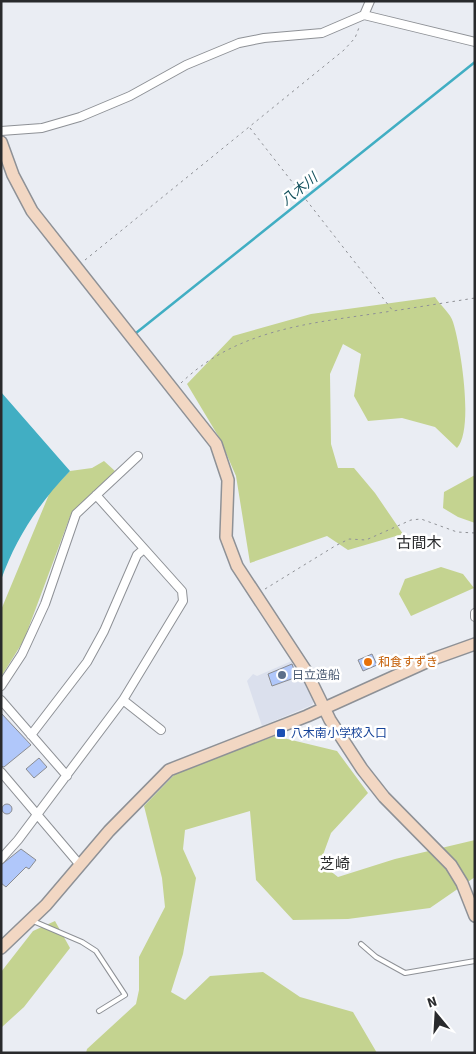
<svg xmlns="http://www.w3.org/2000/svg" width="476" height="1054" font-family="'Source Sans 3','Noto Sans JP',sans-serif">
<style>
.built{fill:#dbe0ed}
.green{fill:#c4d390}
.water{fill:#41aec3}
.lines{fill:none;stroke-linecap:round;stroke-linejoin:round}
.stream{stroke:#41aec3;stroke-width:2.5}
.building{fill:#b0c7fa;stroke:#8a8c91}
.lane-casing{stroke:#8e9196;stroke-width:6}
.street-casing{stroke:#8e9196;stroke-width:10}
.secondary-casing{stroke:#8e9196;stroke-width:14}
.path{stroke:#8f9196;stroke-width:1;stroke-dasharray:2.5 4;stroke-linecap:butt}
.lane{stroke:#fff;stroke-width:4}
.street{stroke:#fff;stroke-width:8}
.secondary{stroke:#f2d7c3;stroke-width:11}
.food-dot{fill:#e8710a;stroke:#fff;stroke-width:2}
.service-dot{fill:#5c6f8a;stroke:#fff;stroke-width:2}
.transit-dot{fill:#1a4fb4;stroke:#fff;stroke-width:2}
.labels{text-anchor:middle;stroke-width:5;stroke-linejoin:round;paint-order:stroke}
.food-label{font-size:12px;fill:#c56008;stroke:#fff;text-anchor:start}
.service-label{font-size:12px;fill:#4e5e75;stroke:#fff;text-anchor:start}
.transit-label{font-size:12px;fill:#164399;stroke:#fff;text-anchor:start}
.water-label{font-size:14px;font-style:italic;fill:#13515d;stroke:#fff}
.quarter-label{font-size:15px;fill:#292a2c;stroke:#fff}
</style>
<rect width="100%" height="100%" fill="#eaedf3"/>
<path class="built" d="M294 660 315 699 312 705 262 726 247 681 253 674 257 676Z"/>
<path class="green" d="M435 297C440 305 451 314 453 322 461 347 474 430 457 448L435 427 402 418 368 421 354 396 361 354 343 344 330 374 331 444 338 468H354L375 493 403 534 348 550 327 536 250 563 236 476 220 439 187 384 233 336 311 314Z
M104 461 115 471 71 514 24 640 1 677V610L50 492 70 471 92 468Z
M475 475V523L458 517 443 508 444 492Z
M441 567 463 574 474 588 411 616 399 594 405 579Z
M275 736 337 751 368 793 331 833 320 863 338 877 395 859 475 840V877L430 908 348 919 293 920 256 880 250 811 185 830 183 849 196 878 183 954 171 992 185 1000 210 976 263 972 300 997 353 1012 377 1053H86L87 1049 136 1004 139 990V957L165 907 162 878 144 806 179 770Z
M55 921 70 948 24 1007 2 1027 1 972 33 931Z"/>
<path class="water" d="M1 392 70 471C39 503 16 538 1 580Z"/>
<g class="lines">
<path class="stream" d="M136 333 475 62"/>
</g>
<path class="building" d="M372 654 377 665 363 671 358 660Z
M292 664 297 677 272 686 268 674Z
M1 713 31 745 4 767 1 766Z
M39 758 47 767 34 778 26 769Z
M2 809a5 5 0 1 1 10 0a5 5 0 1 1-10 0Z
M21 849 36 860 29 869 26 867 6 887 1 883V865Z"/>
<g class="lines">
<defs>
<path id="lane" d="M33 921 82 942 96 951 125 995 99 1011
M361 944 376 957 405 973 475 961"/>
<path id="street" d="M364 15 370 1
M1 131 42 128 80 117 130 96 186 65 239 43 264 38 322 33 364 15 475 42
M96 495 182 591 183 601 123 700
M475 613V617
M1 686 22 654 45 604 76 514 138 456
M1 700 67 776
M31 735 87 662 104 631 137 555 144 549
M1 772 80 865
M1 859 18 840 123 700 161 730"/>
<path id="secondary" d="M1 142 13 175 32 211 216 444 228 480 226 537 237 566 306 671 330 720 362 769 384 797 451 865 462 883 475 916
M1 948 46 905 109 831 169 770 307 716 433 659 475 644"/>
</defs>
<use href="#lane" class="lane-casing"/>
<use href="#street" class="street-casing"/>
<use href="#secondary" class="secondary-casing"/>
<path class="path" d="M250 128 393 311 475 298
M85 260 344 50 355 38 360 25
M181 383C239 327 316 323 392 311
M265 589 335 546 349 539 366 540 411 520 421 519 457 532 475 533"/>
<use href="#lane" class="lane"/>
<use href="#street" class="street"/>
<use href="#secondary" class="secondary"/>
</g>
<circle class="food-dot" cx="368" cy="662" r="5"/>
<circle class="service-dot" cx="282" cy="675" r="5"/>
<rect class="transit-dot" x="276" y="728" width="10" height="10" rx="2.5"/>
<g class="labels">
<g class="food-label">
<text x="378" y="666">和食すずき</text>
</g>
<g class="service-label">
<text x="292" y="679">日立造船</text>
</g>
<g class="transit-label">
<text x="291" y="737">八木南小学校入口</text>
</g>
<g class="water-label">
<text transform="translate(299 189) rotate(-39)" y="5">八木川</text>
</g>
<g class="quarter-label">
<text x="419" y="548">古間木</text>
<text x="335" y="869">芝崎</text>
</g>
</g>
<rect width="476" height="1054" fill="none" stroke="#292a2c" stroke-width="5"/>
<g transform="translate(436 1014) rotate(342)" stroke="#ffffff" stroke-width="4" paint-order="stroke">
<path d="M0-4L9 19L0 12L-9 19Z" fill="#292a2c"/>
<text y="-8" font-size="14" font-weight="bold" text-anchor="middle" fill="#292a2c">N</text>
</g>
</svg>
